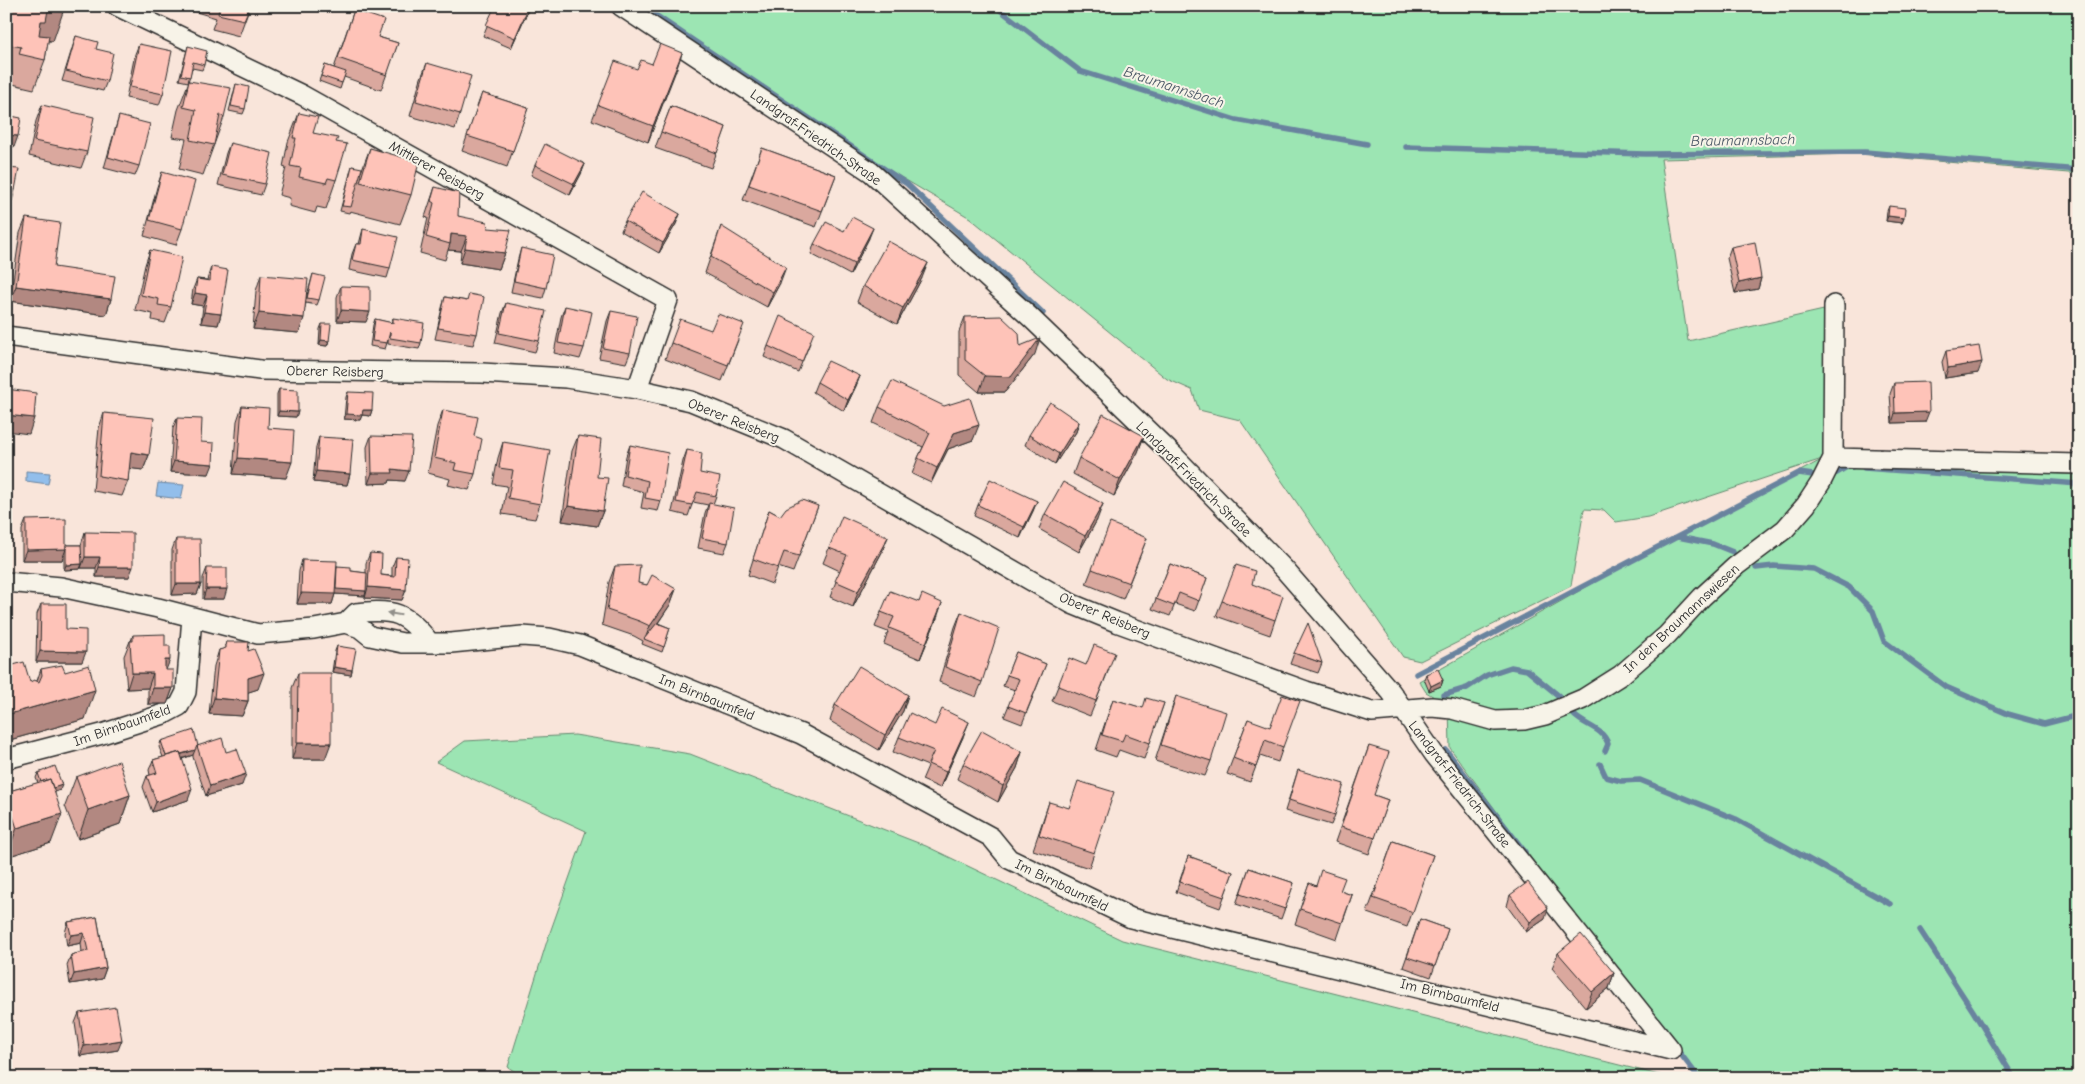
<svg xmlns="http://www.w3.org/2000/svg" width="2085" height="1084" font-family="'Comic Neue',sans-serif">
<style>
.green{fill:#9ce5b3;stroke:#64886f}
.water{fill:#92beeb;stroke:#69839e}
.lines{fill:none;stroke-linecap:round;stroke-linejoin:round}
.stream{stroke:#69839e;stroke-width:5.5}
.minor-casing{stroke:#2b2b2b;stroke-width:22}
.minor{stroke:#f7f3e8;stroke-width:19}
.wall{fill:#daa89e;stroke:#2b2b2b}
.shaded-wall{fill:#b28881;stroke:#2b2b2b}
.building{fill:#fec3b8;stroke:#2b2b2b}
.oneway{fill:#918f8a}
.labels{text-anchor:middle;stroke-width:4;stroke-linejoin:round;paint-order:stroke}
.street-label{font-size:14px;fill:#2b2b2b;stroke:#f7f3e8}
.water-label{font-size:15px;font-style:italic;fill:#4a5765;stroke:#f7f3e8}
</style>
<rect width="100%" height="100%" fill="#f9e5da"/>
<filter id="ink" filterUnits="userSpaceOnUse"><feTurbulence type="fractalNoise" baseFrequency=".02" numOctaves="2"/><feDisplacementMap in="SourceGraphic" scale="10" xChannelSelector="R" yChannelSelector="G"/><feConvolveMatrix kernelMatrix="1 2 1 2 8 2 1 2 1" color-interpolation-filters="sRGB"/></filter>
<g filter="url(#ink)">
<path class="green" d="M612 6H2079V174L1859 154 1661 159 1688 341 1828 309 1829 457 1868 462 2079 475V1078H1701L1545 877 1450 748 1449 706 1426 692 1419 681 1677 536 1825 458 1648 517 1616 522 1604 510 1584 509 1571 586 1420 661 1403 657 1240 420 1199 410 1192 390 1167 379 970 218Z
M575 735 690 754 926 846 1122 940 1671 1078H524L508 1067 547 941 586 831 436 762 465 741Z"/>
<path class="water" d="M26 471 50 473 48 484 26 481Z
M158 483 184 485 181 499 156 496Z"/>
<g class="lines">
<path class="stream" d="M642 6 907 184 1043 313
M995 6 1080 71 1236 120 1367 144
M1406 147 1645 154 1865 152 2079 170
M1864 468 2079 484
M1837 473 1847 467H1852
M1678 537 1713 544 1733 552
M1756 568 1774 566 1814 569 1849 587 1873 611 1884 641 1946 687 2008 714 2044 724 2079 715
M1416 674 1799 473 1813 475
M1444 695 1467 688 1487 675 1511 667 1527 670 1559 696
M1574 715C1585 726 1603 728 1608 744L1605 751
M1446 750 1525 852
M1600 764 1606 777 1621 781 1640 780 1736 819 1890 904
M1920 930 1973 1011 2014 1078
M1676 1048 1699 1078"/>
<defs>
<path id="minor" d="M117 6 302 95 668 300 637 389
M621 6 871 172 1030 317 1173 455 1284 569 1391 692 1434 754 1671 1050
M6 336 260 370 482 373 566 378 637 389 691 401 784 439 1072 604 1116 622 1306 691 1372 712 1432 707 1452 709 1495 721 1524 720 1545 715 1583 699 1621 675 1667 635 1702 597 1736 566 1785 529 1806 505 1821 482 1833 458 2079 464
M1833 458 1834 305
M6 582 61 587 158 608 258 634 314 629 346 623 360 628 370 636 403 643H451L522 636 549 638 580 645 801 734 991 837 1009 859 1131 918 1671 1050
M346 623 356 613C394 608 407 613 430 643
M6 759 102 734 164 714 179 706 186 692 192 617"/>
</defs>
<use href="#minor" class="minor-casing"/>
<use href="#minor" class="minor"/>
</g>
<path class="wall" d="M6 6 53 41H48L45 60 34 89 8 83 10 76 6 75Z
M195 6H250L239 36 212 29 216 18 193 11Z
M458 6H470L469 10Z
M495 6H530L511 48 483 36Z
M354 10 378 37 398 43 381 90 344 77 340 89 319 81 325 65 334 68Z
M76 36 96 49 107 81 103 91 62 81Z
M139 44 163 94 159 105 126 98 135 54Z
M188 46 204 65 202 70 192 68 188 82 179 80Z
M682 53 648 142 592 120 598 105 637 69Z
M427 63 460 114 455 129 410 116 421 78Z
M189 81 224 117 203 175 179 169 186 139 172 137 178 110Z
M236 84 245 109 243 114 229 111Z
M482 93 528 108 507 167 462 151Z
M42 105 87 152 81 168 29 156 36 121Z
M671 106 726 127 711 168 655 148Z
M299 113 313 133 336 142V180L326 209 317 207 315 213 289 206 290 198 279 195 286 168 283 167 288 142Z
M119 116 139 166 135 176 104 168 116 126Z
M230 143 265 184 261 195 218 185 226 153Z
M370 148 411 195 400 224 350 211 349 213 340 211 352 166 361 172Z
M762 148 836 175 816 227 743 200Z
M585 164 581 174 570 195 531 175 535 165Z
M6 168 15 190 12 201 6 200Z
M162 172 182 229 176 245 144 236 157 187Z
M435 187 458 216 488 228 505 253 499 269 460 263 461 251 448 250 445 260 420 253 428 218 425 217Z
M1889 206 1904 218 1902 223 1886 221 1887 211Z
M680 214 676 224 659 253 621 231 625 221Z
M26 218 54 267 111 299 106 315 10 301 20 233Z
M721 226 780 283 767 307 705 273Z
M363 229 390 268 387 278 349 270 352 254 356 244H359Z
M844 231 869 238 850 275 811 254 814 244Z
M1731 247 1761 278 1758 289 1735 293 1727 258Z
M521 248 546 288 543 298 511 292 518 259Z
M150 250 171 307 165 323 152 320 153 314 135 310 145 265Z
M211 267 221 314 218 325 201 323 203 306 191 304 193 289 197 279 207 280Z
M313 274 319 300 317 305 306 303 299 333 253 329 256 291 261 275 306 299Z
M922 278 897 324 857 302 863 286Z
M341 286 366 322 337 321V297Z
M445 297 467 301 477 334 473 345 435 339 442 308Z
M506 303 539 341 535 352 495 343 502 313Z
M565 306 584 348 580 359 554 353 561 317Z
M611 311 630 353 626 363 599 358 607 321Z
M965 317 1035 354 1005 392H979L959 375V332Z
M393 318 421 343 419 349 388 344V340L385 349 370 346 373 325 375 319 391 323Z
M322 324 329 341 327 346 319 345 320 329Z
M711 330 738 340 722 381 665 359 671 343Z
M810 343 798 372 764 357 768 346Z
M1946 351 1978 373 1945 378 1942 362Z
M860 376 856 386 844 411 813 392 817 382Z
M1894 383 1925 422 1892 423 1890 394Z
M279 389 296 417 277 416V394Z
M348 392 372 410 370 416 362 415 360 420 344 419 346 397Z
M242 406 268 428 286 478 233 474 237 421Z
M879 407 973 440 948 449 931 483 912 474 918 458 923 447 873 423Z
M443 410 475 474 469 490 448 485 450 479 428 473 437 426Z
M104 413 149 455 143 470 129 468 128 481 122 496 93 491 99 428Z
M177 418 201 442 209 474 170 472 173 428Z
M1079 422 1076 432 1055 464 1025 445 1029 435Z
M371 436 405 481 390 480 389 483 368 484 367 447Z
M578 436 597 477 603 511 597 526 562 521 572 451Z
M1144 436 1138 452 1114 496 1073 474 1079 458Z
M319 437 350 474 347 485 313 482 316 447Z
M503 442 540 504 535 519 502 514 507 486 493 484 498 458Z
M630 445 661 501 658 511 641 508 644 492 621 486 626 456Z
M687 450 700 473 716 496 713 504 728 543 724 553 698 548 705 513 708 505 693 502 688 516 672 512 683 461Z
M1037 501 1033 511 1020 538 974 516 978 505Z
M818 506 793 572 778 567 772 584 748 575 769 510 780 516Z
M1045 514 1097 520 1079 552 1039 529Z
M26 520 66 545H81L85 532 129 577H96V568H81V565L80 569 64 570V555L62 560H22V530Z
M1147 538 1123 599 1086 584 1092 569Z
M176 539 201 584 197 594 172 595V550Z
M829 548 882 552 853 607 830 597 840 571 823 563Z
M370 553 381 575 392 576V567L396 557 406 590 402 600 365 598V596L335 594 332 604H297L299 571 302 560 337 566 351 571 366 573V563Z
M1170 564 1207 578 1195 611 1175 604 1170 616 1152 609Z
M615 566 638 583 647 585 676 589 670 605 658 623 670 628 662 652 642 644 643 641 634 636 602 625 609 582Z
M207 568 224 599H203V578Z
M1252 584 1275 620 1270 635 1216 616 1222 601Z
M919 602 937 618 920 659 884 644 888 632 875 627 881 612Z
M41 604 66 629 82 662H36L37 614Z
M961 612 982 682 976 697 939 682 955 627Z
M133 635 166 670 173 688 167 704H148V688L127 689 124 656 130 641H131Z
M226 642 248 651 258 689 248 692V701L242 716 209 714 214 666 219 650 224 649Z
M337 646 352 670 351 675 332 672 335 651Z
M1016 652 1046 664 1022 724 1004 717 1015 690 1003 686Z
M1294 653 1322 663 1318 673 1290 664Z
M1086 665 1109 669 1090 716 1052 701 1058 686Z
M6 667 30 682 37 681 41 669 65 672 85 719 6 741Z
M298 673 325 759H292V688Z
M1426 674 1443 680 1441 686 1429 691 1424 679Z
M908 695 903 711 879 750 830 721 835 705Z
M1176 696 1211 761 1205 776 1155 761Z
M1113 699 1142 708 1164 703 1144 759 1119 750 1116 757 1096 750Z
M1248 719 1283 747 1278 762 1260 756 1250 782 1227 774Z
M899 737H963L940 788 922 780 928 766 893 752Z
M161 741 198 746 226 752 242 785 206 796 193 757V755L182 759 188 800 152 812 143 787 147 776 150 775 149 770 153 760 163 757 159 747Z
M1369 746 1374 795 1388 800 1369 854 1335 842Z
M1022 752 1017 768 998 802 957 779 963 764Z
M1298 770 1335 815 1331 825 1285 811Z
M38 773 60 790 55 792 51 843 6 857V792L38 783 36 778Z
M76 777 130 795 120 824 78 839 65 806Z
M1049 802 1094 853 1089 868 1033 850Z
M1393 841 1433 855 1407 927 1367 913Z
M1188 856 1233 872 1220 908 1176 892Z
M1249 868 1294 883 1281 919 1236 904Z
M1309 883 1316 886 1340 891 1352 895 1337 939 1295 924Z
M1510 895 1545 919 1526 932 1507 906Z
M97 917 106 968 102 979 70 984 67 965 71 955 82 952 81 943 67 946 65 933 68 922Z
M1420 919 1448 929 1431 977 1403 967Z
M1558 953 1614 973 1609 988 1586 1008 1552 968Z
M79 1013 118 1050 80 1056 75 1023Z"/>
<path class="shaded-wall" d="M529 6H530L511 48 515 38Z
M48 10 63 12 53 41 39 40 35 50 41 21Z
M682 53 677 68 648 142 653 126Z
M6 135 18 136 14 147 6 146Z
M585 164 581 174 570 195 574 184Z
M680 214 676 224 659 253 663 243Z
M1888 216 1904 218 1902 223 1886 221Z
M873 228 869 238 850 275 854 264Z
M451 234 467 236 461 251 448 250 450 244Z
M465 248 505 253 499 269 460 263Z
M928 263 922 278 897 324 903 308Z
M786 267 780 283 767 307 773 292Z
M1761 278 1758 289 1735 293 1739 283Z
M16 286 111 299 106 315 10 301Z
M195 293 207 295 203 306 191 304Z
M341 310 370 312 366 322 337 321Z
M204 312 221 314 218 325 201 323Z
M259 313 304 318 299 333 253 329Z
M1040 338 1035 354 1005 392H979L985 376Z
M321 340 329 341 327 346 319 345Z
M1982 362 1978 373 1945 378 1948 368Z
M860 376 856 386 844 411 848 400Z
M363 410H372L370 416 362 415 360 420 344 419 346 414Z
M279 411 298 412 296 417 277 416Z
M1929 412 1925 422 1892 423 1895 413Z
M6 415 34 418 29 434 6 431Z
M1079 422 1076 432 1055 464 1059 454Z
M979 425 973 440 948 449 931 483 937 468 954 433Z
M1144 436 1138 452 1114 496 1120 480Z
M131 452 149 455 143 470 126 468Z
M238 458 292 462 286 478 233 474Z
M174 461 213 464 209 474 170 472Z
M392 469 409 471 405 481 390 480 389 483 368 484 372 473Z
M316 471 350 474 347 485 313 482Z
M1037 501 1033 511 1020 538 1024 527Z
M1103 504 1097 520 1079 552 1085 536Z
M568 506 603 511 597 526 562 521Z
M888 537 882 552 853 607 858 591Z
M66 549 62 560H22L26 550Z
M85 557H100L96 568H81Z
M82 564 80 569 64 570 66 565Z
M99 567H133L129 577H96Z
M176 584H201L197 594 172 595Z
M368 587 406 590 402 600 365 598Z
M333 588 366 591 365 596 335 594 332 604H297L301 593Z
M206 589H227L224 599H203Z
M676 589 670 605 646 640 645 639 650 626Z
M942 603 937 618 920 659 926 643Z
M40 651 86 652 82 662H36Z
M165 660H170L164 675Z
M334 667 352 670 351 675 332 672Z
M132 673H153L148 688 127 689Z
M264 673 258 689 243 694 248 678Z
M1443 680 1441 686 1429 691 1431 686Z
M153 688H173L167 704H148Z
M95 690 85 719 6 741V715Z
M908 695 903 711 879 750 885 735Z
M214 698 248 701 242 716 209 714Z
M969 722 963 737 940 788 946 772Z
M297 743H331L325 759H292Z
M195 750 193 755 165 764 167 759Z
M1022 752 1017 768 998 802 1003 786Z
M246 774 242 785 206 796 210 786Z
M62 785 60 790 50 794 52 788Z
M192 789 188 800 152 812 156 802Z
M130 795 120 824 78 839 88 810Z
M62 814 51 843 6 857 17 828Z
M1548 908 1545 919 1526 932 1530 922Z
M84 933 81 943 67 946 71 935Z
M106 968 102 979 70 984 74 974Z
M1614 973 1609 988 1586 1008 1592 992Z
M122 1040 118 1050 80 1056 84 1046Z"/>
<path class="building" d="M6 6H64L63 12 48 10 46 21H41L39 35 49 36 45 60 19 54 21 47 6 44Z
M220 6H250L244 20 218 14Z
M495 6H529L515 38 486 25Z
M354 10 384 20 378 37 398 43 387 75 338 58Z
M76 36 98 42 96 49 113 53 107 81 66 71Z
M139 44 172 51 163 94 130 87Z
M660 44 682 53 653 126 598 105 615 61 637 69 641 60 652 64Z
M188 46 207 51 204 65 193 62 190 77 181 75Z
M427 63 471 76 460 114 416 101Z
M325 65 346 72 342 83 321 76Z
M189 81 231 88 224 117 220 115 214 145 190 140 196 110 183 107Z
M236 84 249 87 245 109 231 106Z
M482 93 528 108 513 151 467 136Z
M42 105 94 117 87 152 34 141Z
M671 106 726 127 717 153 661 132Z
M299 113 318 117 313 133 338 138 336 142 347 144 336 180 328 178 326 183 299 177 301 168 290 166 296 138H293Z
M6 115 21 118 18 136 6 135Z
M119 116 150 124 139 166 108 157Z
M230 143 272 153 265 184 222 175Z
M545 144 585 164 574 184 535 165Z
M370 148 419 162 411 195 360 182Z
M762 148 836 175 822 211 749 185Z
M352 166 362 168 351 207 342 206Z
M6 168 19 169 15 190 6 189Z
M162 172 195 181 182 229 149 220Z
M435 187 459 193 458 216 487 222 488 228 511 230 505 253 465 248 467 236 451 234 450 244 426 237 434 203 431 201Z
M642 192 680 214 663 243 625 221Z
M1889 206 1905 208 1904 218 1888 216Z
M852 217 873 228 854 264 814 244 826 222 844 231Z
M26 218 60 223 54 267 115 276 111 299 16 286Z
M721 226 786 267 773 292 711 257Z
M363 229 398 237 390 268 352 260 356 244H361Z
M888 241 928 263 903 308 863 286Z
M1755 242 1761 278 1739 283 1731 247Z
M521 248 553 255 546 288 514 281Z
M150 250 182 257 171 307 158 305 159 299 141 295Z
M211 267 228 270 221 314 204 312 207 295 195 293 197 279 210 281Z
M313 274 325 277 319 300 307 298Z
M261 275 308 279 304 318 259 313Z
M341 286 370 287V312L341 310Z
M469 294 484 297 477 334 438 328 445 297 467 301Z
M506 303 546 311 539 341 499 333Z
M565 306 592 312 584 348 558 343Z
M611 311 637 316 630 353 603 348Z
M718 314 744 324 728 365 671 343 680 319 711 330Z
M780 316 814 332 802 362 768 346Z
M1001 316 1019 333 1020 346 1040 338 1011 377 985 376 965 360V317Z
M393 318 424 323 421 343 390 338V332L387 343 372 341 375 319 393 323Z
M322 324H331L329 341 321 340Z
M1979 346 1982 362 1948 368 1946 351Z
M828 361 860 376 848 400 817 382Z
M892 381 944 406 970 398 979 425 954 433 937 468 918 458 930 433 879 407Z
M1928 382 1929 412 1895 413 1894 383Z
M6 389 36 393 34 418 6 415Z
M279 389 298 390V412L279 411Z
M348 392 373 393 372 410H363L362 415 346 414Z
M1050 402 1079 422 1059 454 1029 435Z
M242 406 269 408 268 428 294 430 292 462 238 458Z
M443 410 478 417 474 436 482 439 475 474 454 470 456 463 434 458Z
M104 413 154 418 149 455 131 452 128 481 99 476Z
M1103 414 1144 436 1120 480 1079 458Z
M177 418 202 419 201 442 214 443 213 464 174 461Z
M371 436 412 437 409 471 392 469 393 473H372Z
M578 436 601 439 597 477 608 478 603 511 568 506Z
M319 437 353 439 350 474 316 471Z
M503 442 550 450 540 504 508 498 513 470 499 468Z
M630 445 668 453 661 501 645 498 648 481 625 475Z
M687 450 702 453 700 473 720 477 716 496 697 492 692 505 676 502Z
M990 479 1037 501 1024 527 978 505Z
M1063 482 1103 504 1085 536 1045 514Z
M802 500 818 506 799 556 784 552 778 568 753 559 769 510 780 516 786 508Z
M709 503 734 508 728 543 702 538Z
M842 516 888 537 858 591 835 581 847 555 829 548Z
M66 519V549L26 550V520Z
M1110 523 1147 538 1129 583 1092 569Z
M85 532 133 533V567H99L100 557H85Z
M176 539H200L201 584H176Z
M66 545H81L82 564 66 565Z
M370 553 382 554 381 575 395 577 396 557 408 558 406 590 368 587Z
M302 560 337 561 335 594 301 593Z
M1170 564 1207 578 1199 601 1179 593 1174 606 1156 599Z
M640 565 638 583 647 585 652 575 676 589 650 626 639 621 607 610 615 566Z
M1236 565 1255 571 1252 584 1283 596 1275 620 1222 601Z
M337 566 351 567V571L367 573 366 591 336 589Z
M207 568H227V589H206Z
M890 591 919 602 922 594 942 603 926 643 889 628 894 617 881 612Z
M41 604H66V629L86 630V652L40 651Z
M961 612 999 628 982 682 945 667Z
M657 623 670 628 664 647 644 639Z
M1308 623 1322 663 1294 653Z
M165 634V646H170V660H165V670H173V688H153V673H132L130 641H133V635Z
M226 642H249L248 651 254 649 264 673 248 678V701L214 698 219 650 226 648Z
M1094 645 1115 653 1096 701 1058 686 1069 658 1086 665Z
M337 646 356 649 352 670 334 667Z
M1016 652 1046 664 1026 713 1008 706 1019 679 1007 675Z
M24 662 30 682 34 680 39 682 42 675 41 669 62 665 65 672 89 665 95 690 6 715V667Z
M859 666 908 695 885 735 835 705Z
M1438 669 1443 680 1431 686 1426 674Z
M298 673H331V743H297Z
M1282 695 1300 701 1283 747 1265 740 1256 767 1233 758 1248 719 1270 727Z
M1176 696 1226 712 1211 761 1161 745Z
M1146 698 1164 703 1150 743 1125 734 1122 741 1102 735 1113 699 1143 708Z
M942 709 969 722 946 772 928 764 934 751 899 737 910 713 935 725Z
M194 730 198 746H197L195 750 181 754 180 752 166 756 161 741Z
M982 730 1022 752 1003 786 963 764Z
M222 738 226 752 237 749 246 774 210 786 197 746Z
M1369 746 1389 752 1374 795 1388 800 1375 838 1341 827Z
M180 752 192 789 156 802 147 776 157 773 153 760Z
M119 761 130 795 88 810 76 777Z
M55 766 62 785 53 788 50 779 41 782 38 773Z
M1298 770 1344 784 1335 815 1289 800Z
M50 779 62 814 17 828 6 796V792Z
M1078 781 1114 792 1094 853 1039 835 1049 802 1069 808Z
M1393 841 1433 855 1413 912 1373 898Z
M1188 856 1233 872 1224 897 1180 882Z
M1249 868 1294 883 1285 909 1240 894Z
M1321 870 1345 878 1340 891 1352 895 1342 923 1300 909 1309 883 1316 886Z
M1528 882 1548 908 1530 922 1510 895Z
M97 917 106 968 74 974 71 955 88 951 84 933 71 935 68 922Z
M1420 919 1448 929 1435 966 1407 957Z
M1581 934 1614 973 1592 992 1558 953Z
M116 1007 122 1040 84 1046 79 1013Z"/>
<defs><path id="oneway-solid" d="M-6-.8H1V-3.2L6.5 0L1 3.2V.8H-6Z" transform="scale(1.25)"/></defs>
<use class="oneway" href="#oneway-solid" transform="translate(394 614) rotate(-170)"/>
</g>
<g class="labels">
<g class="street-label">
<text transform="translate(816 137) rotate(35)" y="5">Landgraf-Friedrich-Straße</text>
<text transform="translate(437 170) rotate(29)" y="5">Mittlerer Reisberg</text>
<text transform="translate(335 371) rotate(1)" y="5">Oberer Reisberg</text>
<text transform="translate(734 420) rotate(22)" y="5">Oberer Reisberg</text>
<text transform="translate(1194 479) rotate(45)" y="5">Landgraf-Friedrich-Straße</text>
<text transform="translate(1105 615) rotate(23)" y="5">Oberer Reisberg</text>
<text transform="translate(1681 618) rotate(-43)" y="5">In den Braumannswiesen</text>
<text transform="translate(707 697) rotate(22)" y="5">Im Birnbaumfeld</text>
<text transform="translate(122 725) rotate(-19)" y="5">Im Birnbaumfeld</text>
<text transform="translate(1460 784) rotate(52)" y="5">Landgraf-Friedrich-Straße</text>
<text transform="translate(1062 885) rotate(26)" y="5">Im Birnbaumfeld</text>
<text transform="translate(1450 995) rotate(14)" y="5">Im Birnbaumfeld</text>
</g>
<g class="water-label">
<text transform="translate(1174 87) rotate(18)" y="5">Braumannsbach</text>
<text transform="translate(1743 140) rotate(-1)" y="5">Braumannsbach</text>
</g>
</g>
<rect width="2085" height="1084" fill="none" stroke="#f7f3e8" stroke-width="25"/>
<rect x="12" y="12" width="2060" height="1059" fill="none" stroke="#2b2b2b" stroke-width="2" filter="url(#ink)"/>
</svg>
